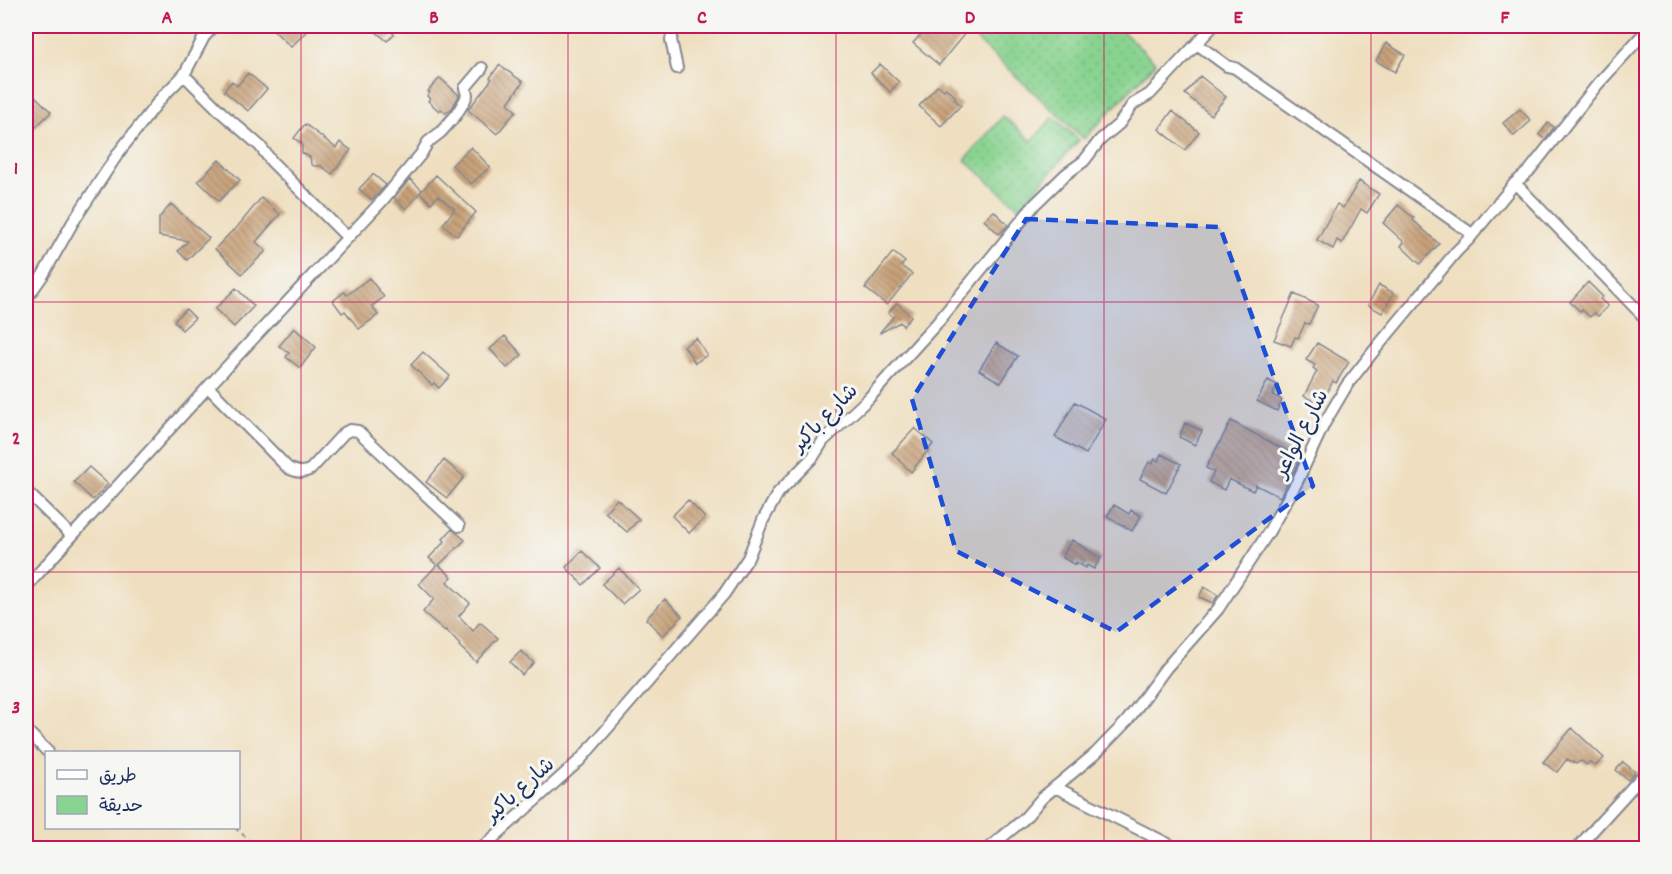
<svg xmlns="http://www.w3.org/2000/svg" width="1672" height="874" font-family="Dekko,'Playpen Sans Arabic',sans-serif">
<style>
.green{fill:url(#green-dots);stroke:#528177;stroke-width:1.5}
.building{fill:url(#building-back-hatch)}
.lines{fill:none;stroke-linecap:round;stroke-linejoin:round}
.street-casing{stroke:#85878f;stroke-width:14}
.path{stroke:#85878f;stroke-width:2;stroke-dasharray:4.5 4.5;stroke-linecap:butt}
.street{stroke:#fff;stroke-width:10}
.marked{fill:#1d4ed8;fill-opacity:0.2;stroke:#1d4ed8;stroke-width:4.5;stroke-dasharray:12 8;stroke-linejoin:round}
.grid{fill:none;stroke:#c2185b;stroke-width:1.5;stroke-opacity:0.55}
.labels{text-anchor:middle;stroke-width:6;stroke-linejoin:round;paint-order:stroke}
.street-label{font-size:21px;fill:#1b2f5e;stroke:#f6f6f2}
.neatline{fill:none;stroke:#c2185b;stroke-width:2}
.grid-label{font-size:20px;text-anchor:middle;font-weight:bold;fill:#c2185b}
</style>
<defs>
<pattern id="green-dots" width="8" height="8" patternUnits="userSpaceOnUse" patternTransform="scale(1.5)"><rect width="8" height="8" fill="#89d390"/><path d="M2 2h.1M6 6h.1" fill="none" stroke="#76b57f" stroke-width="1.8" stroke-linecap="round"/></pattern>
<pattern id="building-back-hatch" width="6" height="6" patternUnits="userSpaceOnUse" patternTransform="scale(1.5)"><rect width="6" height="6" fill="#c8a179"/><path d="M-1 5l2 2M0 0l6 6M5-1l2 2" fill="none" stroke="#a28466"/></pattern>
</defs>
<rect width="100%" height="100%" fill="#f6f6f2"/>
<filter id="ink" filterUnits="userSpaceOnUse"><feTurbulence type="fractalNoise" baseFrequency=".0167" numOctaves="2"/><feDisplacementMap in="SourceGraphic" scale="12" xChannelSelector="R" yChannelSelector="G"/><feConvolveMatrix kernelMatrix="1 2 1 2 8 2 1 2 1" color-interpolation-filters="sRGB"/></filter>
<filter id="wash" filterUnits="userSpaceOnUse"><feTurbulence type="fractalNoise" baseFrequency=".008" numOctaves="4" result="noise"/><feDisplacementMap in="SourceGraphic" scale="24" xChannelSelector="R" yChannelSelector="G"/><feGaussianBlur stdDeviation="1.35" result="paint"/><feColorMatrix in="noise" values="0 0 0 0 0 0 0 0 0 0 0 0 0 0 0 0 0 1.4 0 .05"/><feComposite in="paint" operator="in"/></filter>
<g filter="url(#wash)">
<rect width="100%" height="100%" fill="#efdfc0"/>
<path class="green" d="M962 26H1117L1156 63 1084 139Z
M1003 116 1032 141 1053 117 1079 140 1019 208 965 160Z"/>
<g id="blocks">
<path class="building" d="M269 26H312L291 47Z
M369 26H385L394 34 387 41Z
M929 26H958L966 32 939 65 913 43Z
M1386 43 1405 55 1395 72 1376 61Z
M880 64 899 82 890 92 871 73Z
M499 65 523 82 508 103 516 111 497 134 468 110 492 79 490 78Z
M248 73 267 89 248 111 224 91 232 81 237 86Z
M1200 76 1226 97 1211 115 1185 94Z
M440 78 459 95 452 108 446 113 441 109 439 111 428 101 430 99 427 96 430 92 428 91Z
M938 85 944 90 946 88 956 97 954 99 961 105 941 126 919 106Z
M26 87 51 112 32 131 26 125Z
M1520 109 1531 121 1514 136 1503 123Z
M1172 111 1199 132 1185 150 1159 129Z
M1548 123 1554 127 1545 139 1539 135Z
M305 124 336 148 340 142 351 150 332 174 321 166H314L311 164 310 157 302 153V144L294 138Z
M471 147 490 167 471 184 452 165Z
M219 160 240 180 219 201 198 181Z
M373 174 386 185 372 200 359 189Z
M436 175 476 212 457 236 443 224 455 209 438 196 431 203 420 193Z
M410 179 422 190 406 209 394 198Z
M1359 181 1379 194 1367 213 1361 209 1342 243 1337 240 1333 249 1317 240 1337 204 1343 208Z
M261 198 280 214 256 242 266 251 242 274 215 249 233 230 234 231Z
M171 204 209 238 187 260 178 251 188 241 159 236V218Z
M1398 205 1414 218 1413 220 1439 244 1420 264 1401 246 1404 242 1383 223Z
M994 211 1008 225 999 234 984 220Z
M893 252 905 262 901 266 912 274 887 305 865 288Z
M369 278 384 297 372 306 378 315 359 329 345 311 342 313 333 301 344 292 347 295Z
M1588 282 1603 297 1600 299 1608 306 1598 316 1594 313 1590 317 1582 310 1581 312 1570 302Z
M1379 285 1394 293 1382 313 1368 305Z
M236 288 254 306 234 327 215 309Z
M1294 294 1318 305 1309 324 1305 323 1298 338 1295 337 1291 346 1274 340Z
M897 303 911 316 903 326 900 322 880 333V332L893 317 888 313Z
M186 309 195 318 182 330 174 321Z
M294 328 316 347 300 368 286 357 289 353 279 346Z
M505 336 522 355 507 368 490 349Z
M696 338 707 355 695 363 684 346Z
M996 343 1018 356 1001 383 979 370Z
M1317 343 1349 362 1336 383 1333 381 1321 405 1304 396 1317 371 1313 368 1315 365 1306 360Z
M423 352 450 376 439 388 434 383 432 385 411 365Z
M1268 380 1277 385 1273 395 1282 400 1277 411 1257 401Z
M1075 402 1106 419 1086 454 1055 437Z
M1231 421 1298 457 1297 464 1280 497 1256 485 1253 491 1229 479 1224 490 1209 482 1214 472 1206 468Z
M1185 423 1202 431 1195 445 1179 437Z
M915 428 933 444 911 472 892 453Z
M1161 454 1181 464 1166 493 1140 479 1149 462 1152 464 1155 459 1158 461Z
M444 460 464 477 447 498 426 482Z
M89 467 108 484 93 500 74 482Z
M617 499 639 519 627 532 605 512Z
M688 500 705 518 689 533 672 516Z
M1114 505 1129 514 1131 510 1141 516 1132 531 1107 516Z
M452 529 465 540 439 565 452 577 447 582 470 603 459 616 473 631 480 622 498 638 476 662 459 646 460 645 446 630 445 631 423 612 434 599 419 584 437 565 429 558 445 541 443 539Z
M1072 540 1101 558 1094 569 1087 565 1086 568 1076 562 1075 565 1062 557Z
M582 551 600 568 583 585 566 567Z
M619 568 639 589 622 604 602 584Z
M1204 587 1218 595 1213 603 1199 597Z
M665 599 682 616 663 636 646 619Z
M521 651 534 663 522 675 510 662Z
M1572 728 1604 758 1595 766 1589 762 1587 765 1581 761 1576 764 1567 759 1557 772 1543 762Z
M1623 762 1635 772 1628 780 1616 770Z"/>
</g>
</g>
<g filter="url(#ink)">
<use href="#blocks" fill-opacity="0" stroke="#85878f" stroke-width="1.5"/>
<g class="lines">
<defs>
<path id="street" d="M674 26 671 40 677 68
M1197 44 1227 66 1235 68 1472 234
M184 75 222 113 260 146 272 162 347 237
M1515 183 1646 319
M26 299 43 275 73 222 119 152 162 97 184 75 204 37 214 26
M208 387 382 201 421 154 428 142 441 132 456 115 465 100 467 95 465 88 482 68
M26 491 72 536 26 587
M72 536 208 387 288 468C297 472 302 474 311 469L344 433 350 430 358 431 459 526
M26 730 48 752
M1055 787 1176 848
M482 848 580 760 724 594 748 558 763 520 778 493 813 457 823 441 868 399 938 322 1035 204 1066 174 1084 161 1100 140 1119 124 1133 104 1150 94 1213 26
M989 848 1024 819 1042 798 1095 754 1127 721 1166 668 1218 609 1268 533 1297 482 1324 424 1347 385 1373 352 1456 252 1469 239 1515 183 1529 171 1597 85 1646 31
M1577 848 1646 772"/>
</defs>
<use href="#street" class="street-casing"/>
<path class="path" d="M153 751 154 752
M235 828 259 848"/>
<use href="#street" class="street"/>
</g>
</g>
<path class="marked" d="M1026 219 1220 227 1313 486 1116 632 956 551 912 399Z"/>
<path class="grid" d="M301 26V848M568 26V848M836 26V848M1104 26V848M1371 26V848M26 302H1646M26 572H1646"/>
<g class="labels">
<g class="street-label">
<text transform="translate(824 417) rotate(-46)" y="7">شارع باكير</text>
<text transform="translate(1300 433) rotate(-63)" y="7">شارع الواعر</text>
<text transform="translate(519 789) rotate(-42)" y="7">شارع باكير</text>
</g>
</g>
<rect width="1672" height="874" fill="none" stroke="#f6f6f2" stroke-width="66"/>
<rect x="45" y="751" width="195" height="78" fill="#f6f6f2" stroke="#9ea6b7" stroke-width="1.5"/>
<rect x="57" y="770" width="30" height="9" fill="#ffffff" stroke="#9ea6b7" stroke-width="1.5"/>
<text x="99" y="781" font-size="18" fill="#1b2f5e">طريق</text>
<rect x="57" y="796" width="30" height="18" fill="#89d390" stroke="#9ea6b7" stroke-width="1.5"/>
<text x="99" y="811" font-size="18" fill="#1b2f5e">حديقة</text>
<rect x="33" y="33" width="1606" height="808" class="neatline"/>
<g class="grid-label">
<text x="167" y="23">A</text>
<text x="434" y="23">B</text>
<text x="702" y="23">C</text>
<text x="970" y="23">D</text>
<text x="1238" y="23">E</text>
<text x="1505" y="23">F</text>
<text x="16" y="174">1</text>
<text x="16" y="444">2</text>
<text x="16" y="713">3</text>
</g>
</svg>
